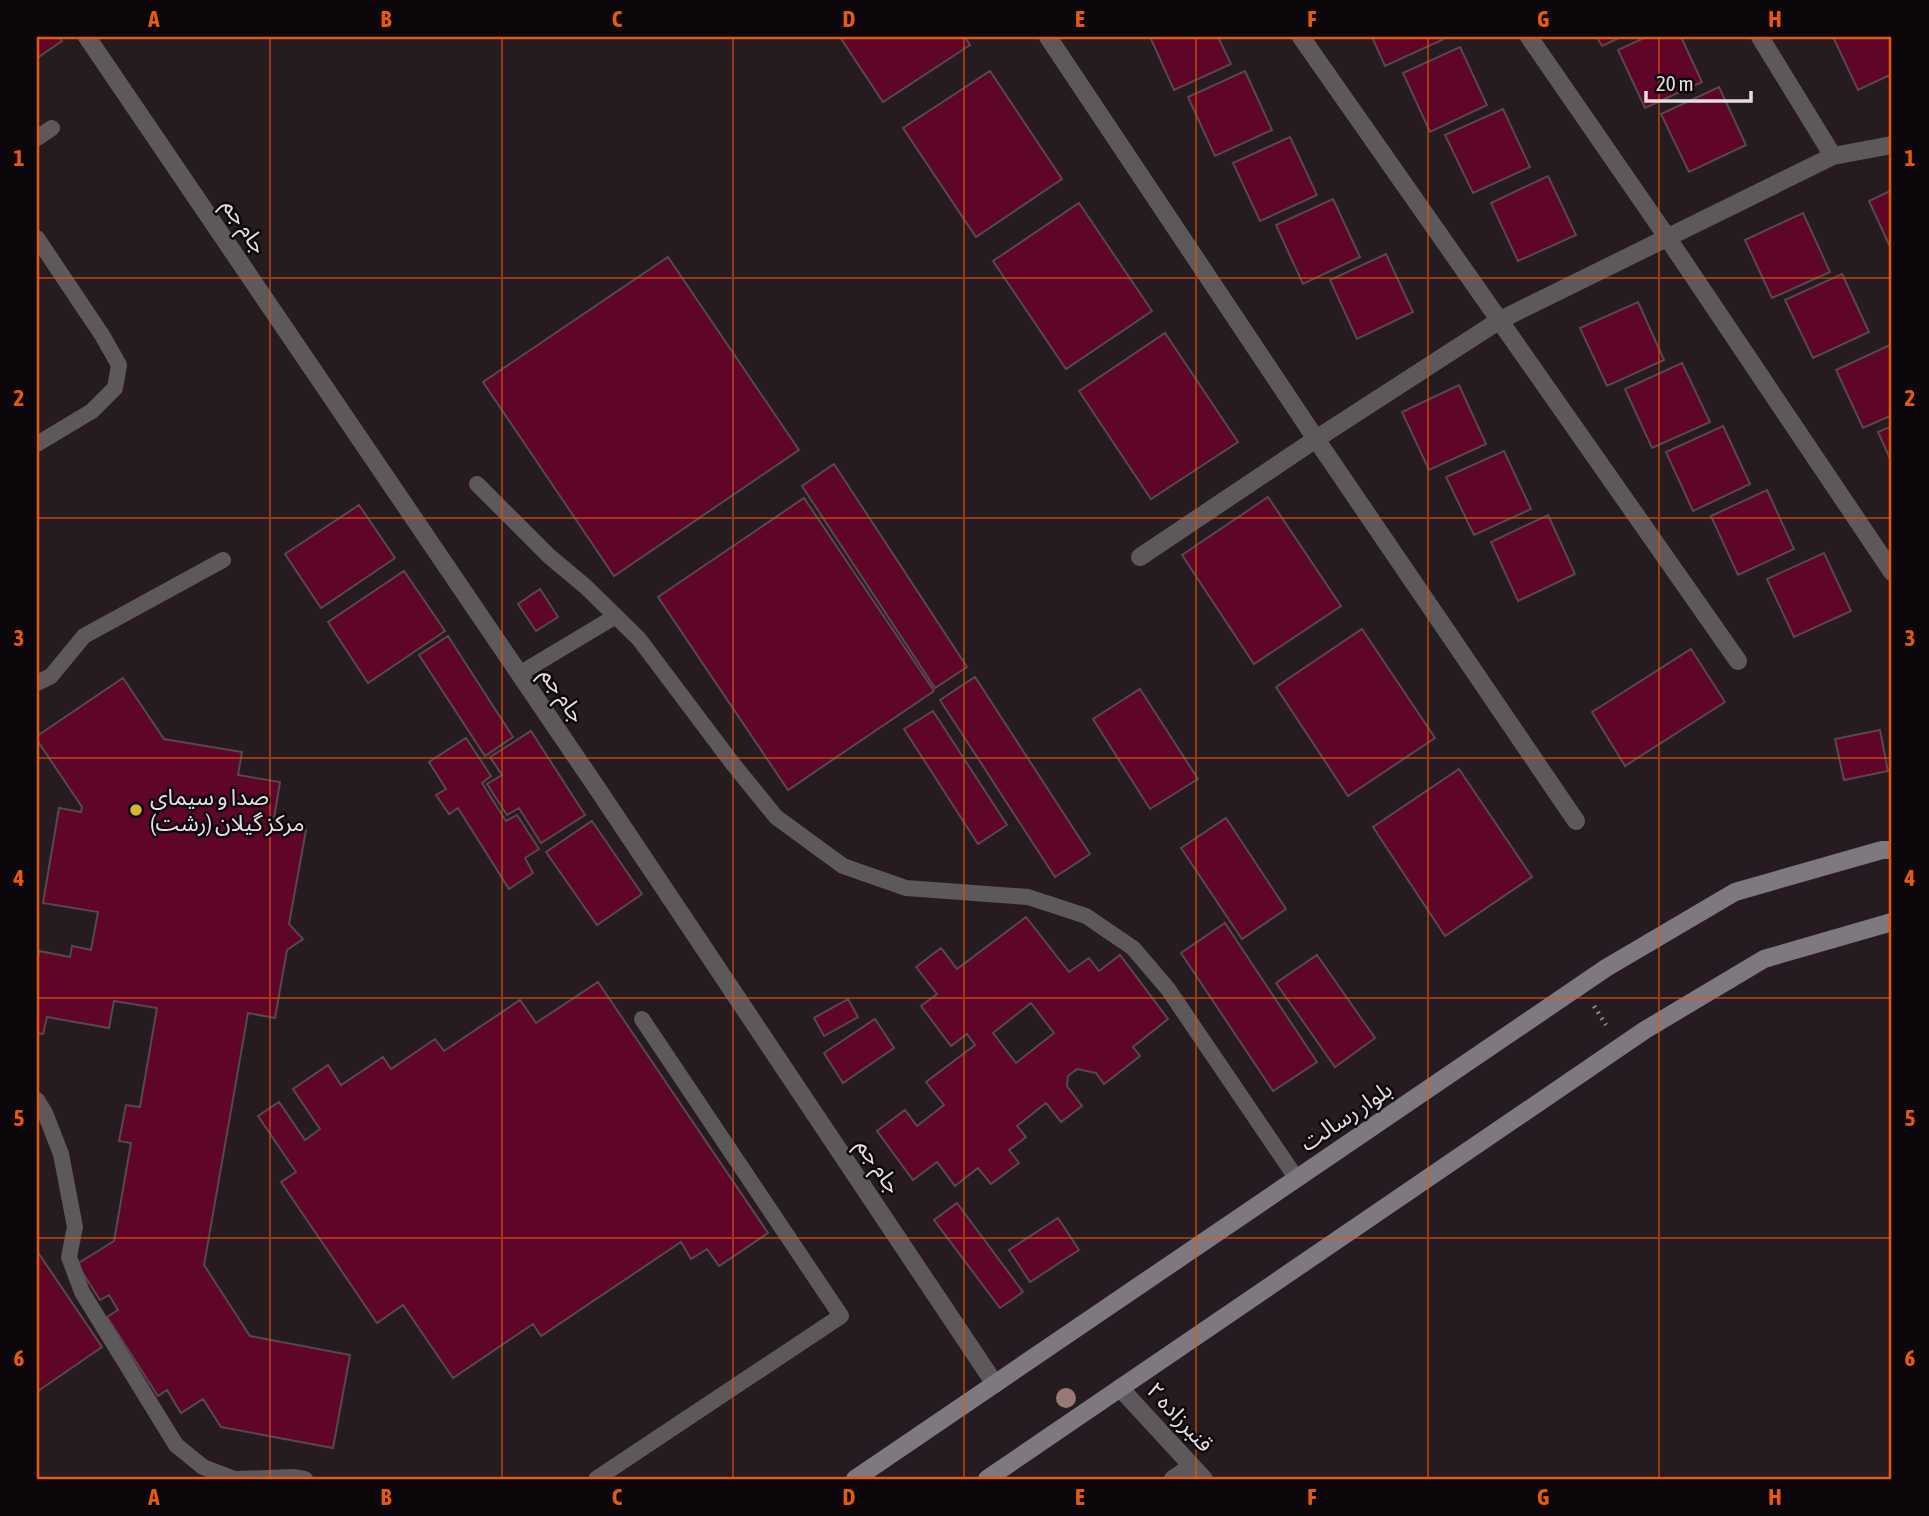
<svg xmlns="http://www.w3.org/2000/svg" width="1929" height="1516" font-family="'Asap Condensed','Noto Sans Arabic',sans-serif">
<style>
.building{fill:#5f0528;stroke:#56484b;stroke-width:2;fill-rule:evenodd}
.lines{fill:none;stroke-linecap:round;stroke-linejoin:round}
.path{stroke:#8c8388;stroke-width:4.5;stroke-dasharray:2 5;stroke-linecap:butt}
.service{stroke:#5c585c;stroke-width:16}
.minor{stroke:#5c585c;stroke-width:18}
.tertiary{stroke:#5c585c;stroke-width:18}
.secondary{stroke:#7e787f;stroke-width:18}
.tree{fill:#997876}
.grid{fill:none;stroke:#e8590c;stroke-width:2;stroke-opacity:0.55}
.poi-dot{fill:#d0b736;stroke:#0c070a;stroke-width:2.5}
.labels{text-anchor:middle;stroke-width:5;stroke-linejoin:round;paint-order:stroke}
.street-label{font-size:23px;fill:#e4dde1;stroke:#0c070a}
.poi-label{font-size:23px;fill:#e4dde1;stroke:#0c070a;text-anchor:start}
.neatline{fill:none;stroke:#e8590c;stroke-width:2.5}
.grid-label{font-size:23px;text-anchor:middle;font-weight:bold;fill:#e8590c}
</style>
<rect width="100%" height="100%" fill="#261b21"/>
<path class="building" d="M37 37H59L62 41 37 58Z
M840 37H965L970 45 883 102Z
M1150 37H1218L1231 64 1174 90Z
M1372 37H1441L1442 40 1385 66Z
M1597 37H1621L1602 46Z
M1646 37H1681L1702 82 1645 108 1618 50Z
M1833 37H1892V74L1858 90Z
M1460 47 1487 105 1430 132 1403 73Z
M990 71 1062 179 976 237 903 128Z
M1245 71 1272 130 1215 156 1188 97Z
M1719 87 1746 145 1689 172 1661 114Z
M1503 109 1530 167 1473 193 1445 135Z
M1290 137 1317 195 1260 221 1233 163Z
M1548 176 1576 235 1518 261 1491 203Z
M1892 190V251L1869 201Z
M1333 199 1360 257 1303 284 1276 225Z
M1079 203 1152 311 1066 369 993 261Z
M1803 213 1830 272 1772 298 1745 240Z
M1386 254 1413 312 1357 339 1330 280Z
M668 257 799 450 614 576 483 382Z
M1842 274 1869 332 1813 358 1785 300Z
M1638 302 1664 360 1607 386 1580 328Z
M1165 333 1238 442 1151 499 1079 391Z
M1892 344V415L1863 428 1836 370Z
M1682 363 1710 422 1652 448 1625 389Z
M1459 385 1486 444 1429 470 1402 412Z
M1723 426 1750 484 1693 511 1666 452Z
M1892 426V463L1878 432Z
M1504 451 1531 509 1474 535 1446 477Z
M834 464 967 667 935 688 802 486Z
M1767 490 1794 549 1738 575 1711 516Z
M1268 497 1341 606 1254 664 1182 555Z
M804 498 934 691 788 790 658 597Z
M359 505 395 558 321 608 285 554Z
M1548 515 1575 574 1518 601 1491 542Z
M1824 553 1851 611 1794 637 1767 579Z
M404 571 445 631 368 683 328 622Z
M540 589 558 617 536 631 518 604Z
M1362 629 1435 738 1348 796 1276 687Z
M448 636 513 737 485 756 419 655Z
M1691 649 1725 702 1625 766 1592 712Z
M975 677 1090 854 1055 877 940 700Z
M123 678 164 739 242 752 238 775 280 782 273 824 306 830 289 924 303 939 287 950 275 1018 248 1013 204 1265 250 1336 350 1355 333 1448 221 1427 203 1399 181 1413 167 1390 158 1396 107 1317 118 1310 109 1295 100 1300 77 1264 114 1241 131 1143 119 1141 126 1105 140 1107 157 1008 114 1001 109 1028 47 1017 43 1034 37 1033V963L39 951 70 957 72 946 91 950 98 912 43 903 59 808 81 812 82 807 37 740V736Z
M1140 689 1198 779 1150 809 1093 719Z
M933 711 1007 825 978 844 904 729Z
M1880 730 1888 771 1844 780 1835 739Z
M531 731 585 815 541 843 519 808 507 815 487 784 502 775 490 757Z
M466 738 491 776 482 783 506 821 517 815 539 849 525 858 533 873 509 889 458 808 449 814 436 795 446 789 429 762Z
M1459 769 1532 877 1445 936 1373 827Z
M1226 818 1286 909 1242 939 1181 848Z
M592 821 642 894 597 925 546 852Z
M1026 917 1069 972 1089 958 1099 971 1120 955 1168 1019 1133 1047 1140 1056 1104 1084 1096 1073 1077 1069 1068 1076 1067 1086 1082 1106 1061 1122 1046 1103 1017 1126 1026 1137 1009 1150 1019 1163 991 1184 978 1168 955 1186 937 1162 913 1180 877 1131 905 1110 917 1126 944 1105 926 1082 975 1045 967 1034 951 1046 921 1006 937 994 916 967 941 948 957 969ZM1031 1003 1054 1033 1016 1063 993 1033Z
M1225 923 1317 1062 1273 1091 1181 953Z
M1317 955 1375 1038 1335 1067 1276 983Z
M598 982 768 1233 719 1266 707 1249 691 1259 681 1242 541 1336 533 1324 453 1378 403 1305 377 1323 281 1182 296 1172 258 1116 279 1102 305 1140 320 1129 293 1089 328 1065 341 1085 383 1057 391 1069 435 1039 444 1051 520 1000 536 1023Z
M848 999 858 1017 824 1036 814 1018Z
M875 1019 894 1048 843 1083 824 1053Z
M957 1203 1023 1292 1000 1308 934 1220Z
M1058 1218 1079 1250 1030 1282 1009 1250Z
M37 1251 102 1347 38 1391 37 1389Z"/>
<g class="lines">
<path class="path" d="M1594 1006 1606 1025"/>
<path class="service" d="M37 138 52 128
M37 238 102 335 119 365 115 388 92 411 37 444
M477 484 549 556 586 587 639 639 733 764 776 817 843 866 906 888 1028 897 1086 916 1133 948 1168 989 1297 1179
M519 674 616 616
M37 683 51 676 84 636 223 560
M37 1100 45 1113 61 1154 75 1227 69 1257 82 1292 176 1445 203 1467 234 1479
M236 1479 295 1477 305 1479
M596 1479 841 1316 642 1019"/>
<path class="minor" d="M1048 37 1316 439 1576 821
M1301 37 1738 661
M1529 37 1667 237 1892 572
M1760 37 1833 156
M1140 557 1316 439 1500 320 1833 156 1892 145
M1120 1388 1204 1479
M1173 1479 1192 1466"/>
<path class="tertiary" d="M87 37 599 791 995 1384"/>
<path class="secondary" d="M855 1479 1606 968 1735 892 1882 850H1892
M987 1479 1645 1030 1764 959 1892 922"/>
</g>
<circle class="tree" cx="1066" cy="1398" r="10"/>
<path class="grid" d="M270 37V1479M502 37V1479M733 37V1479M964 37V1479M1196 37V1479M1428 37V1479M1659 37V1479M37 278H1892M37 518H1892M37 758H1892M37 998H1892M37 1238H1892"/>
<circle class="poi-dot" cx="136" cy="810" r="7"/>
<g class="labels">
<g class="street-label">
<text transform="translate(245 226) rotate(56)" y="8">جام جم</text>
<text transform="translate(563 695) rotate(56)" y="8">جام جم</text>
<text transform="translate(1346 1116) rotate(-34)" y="8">بلوار رسالت</text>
<text transform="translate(879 1166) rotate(56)" y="8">جام جم</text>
<text transform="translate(1180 1417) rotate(47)" y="8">قنبرزاده ۲</text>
</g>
<g class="poi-label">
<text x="150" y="805">صدا و سیمای<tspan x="150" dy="26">مرکز گیلان (رشت)</tspan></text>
</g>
</g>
<rect width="1929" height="1516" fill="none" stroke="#0c070a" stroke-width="77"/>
<path d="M1646 91v10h105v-10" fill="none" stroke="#e4dde1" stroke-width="3.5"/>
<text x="1656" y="91" font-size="21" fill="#e4dde1" stroke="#0c070a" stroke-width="5" paint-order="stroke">20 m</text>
<rect x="38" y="38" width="1852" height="1440" class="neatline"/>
<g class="grid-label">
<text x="154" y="27">A</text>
<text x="386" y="27">B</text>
<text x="617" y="27">C</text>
<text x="849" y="27">D</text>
<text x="1080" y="27">E</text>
<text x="1312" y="27">F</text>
<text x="1543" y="27">G</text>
<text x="1775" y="27">H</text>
<text x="19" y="166">1</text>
<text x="1910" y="166">1</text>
<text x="19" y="406">2</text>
<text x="1910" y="406">2</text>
<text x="19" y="646">3</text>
<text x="1910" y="646">3</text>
<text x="19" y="886">4</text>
<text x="1910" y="886">4</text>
<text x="19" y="1126">5</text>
<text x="1910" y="1126">5</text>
<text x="19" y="1366">6</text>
<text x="1910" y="1366">6</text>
<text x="154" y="1505">A</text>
<text x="386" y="1505">B</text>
<text x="617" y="1505">C</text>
<text x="849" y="1505">D</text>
<text x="1080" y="1505">E</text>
<text x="1312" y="1505">F</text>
<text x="1543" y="1505">G</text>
<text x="1775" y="1505">H</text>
</g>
</svg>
